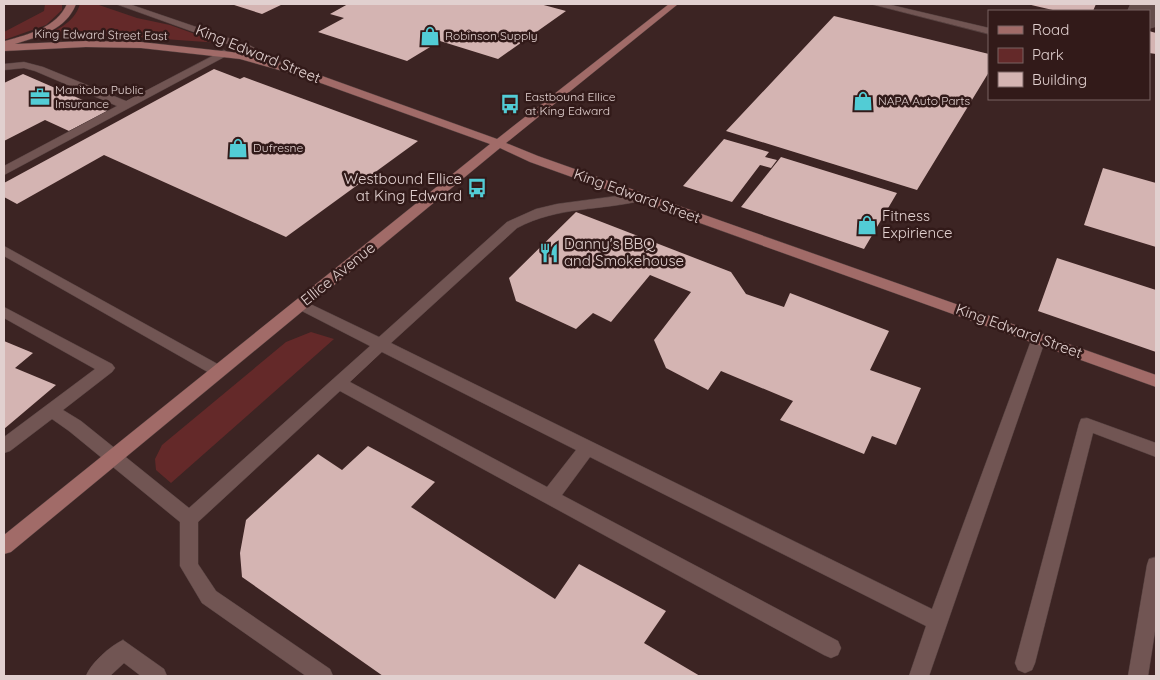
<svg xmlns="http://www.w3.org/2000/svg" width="1160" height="680" font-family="Quicksand,sans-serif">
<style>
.green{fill:#642929}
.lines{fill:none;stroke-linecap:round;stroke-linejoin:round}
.taxiway{fill:#644e4c;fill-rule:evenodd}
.building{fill:#d4b4b2}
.minor-casing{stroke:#54403f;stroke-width:1}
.major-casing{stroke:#54403f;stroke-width:1}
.minor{fill:#715553;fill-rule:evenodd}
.major{fill:#a16b68;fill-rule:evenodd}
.labels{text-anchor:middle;stroke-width:5;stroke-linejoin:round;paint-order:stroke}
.far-street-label{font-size:12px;fill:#e1d0cf;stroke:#321a19}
.far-poi-label{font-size:12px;fill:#e1d0cf;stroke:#321a19;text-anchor:start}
.street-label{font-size:15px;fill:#e1d0cf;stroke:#321a19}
.poi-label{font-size:15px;fill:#e1d0cf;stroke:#321a19;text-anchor:start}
</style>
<rect width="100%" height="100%" fill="#3c2423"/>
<path class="green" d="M45 4H62V10L46 25 4 40V32L44 11Z
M80 4H96L137 18 170 25 220 43 135 37 37 38C55 31 74 24 80 4Z
M311 332 334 339 171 483 156 470 155 459 162 445 286 342Z"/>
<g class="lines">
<path class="taxiway" d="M1130 4H1156V27L1149 29V11H1127Z"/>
</g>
<path class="building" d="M231 4H283L262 14Z
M348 4H540L566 11 498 59 440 41 407 61 318 32 344 18 330 14Z
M1027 4H1096L1093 11H1057Z
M834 16 989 54V72L917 190 726 131Z
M1149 31 1156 33V54L1149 53Z
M214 69 240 79 244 77 418 141 286 237 104 155 17 204 4 197V183Z
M23 74 108 111 69 131 45 120 4 141V83Z
M724 139 769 152 765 157 777 160 771 168 760 165 732 202 683 186Z
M781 157 897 193 864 249 741 207Z
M1103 168 1156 183V247L1084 225Z
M576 212 731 272 746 294 784 307 790 293 889 331 870 370 921 388 896 445 872 436 864 454 780 420 793 401 721 371 708 390 666 368 654 340 691 292 650 275 611 322 593 313 576 329 516 301 509 278Z
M1057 258 1156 290V352L1038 311Z
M4 341 33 353 15 368 56 385 4 429Z
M368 446 435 482 411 507 555 599 579 564 666 611 644 643 700 676H383L242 577 240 553 246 520 318 454 342 470Z"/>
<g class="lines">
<defs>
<path id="minor" d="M116 4H129L249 45 290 67 285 70 281 69 241 49Z
M871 4H887L989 28V34Z
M224 50 229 53 228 55 4 175V166L117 106 35 71 24 68 4 70V64L24 62 43 67 126 101Z
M640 193 644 194 646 197 644 200C601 211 558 206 517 228L391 343 932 609 1032 338 1034 334H1044L1046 338 929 676H909L926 626 590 457 562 495 838 641 841 648 838 655 831 658 824 655 340 391 198 522V564L216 591 330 669 333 676H306L202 603 180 566V522L69 431 52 419 10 451 4 453V437L95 369 4 318V307L112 364 115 368 112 372 63 410 81 421 189 508 370 346 296 308 294 305 296 302H306L379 337 507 222 536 209 557 204ZM382 352 576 450 547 487 350 382Z
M4 246 223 367 226 371 223 375H213L4 256Z
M1087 418 1156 443V457L1093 433 1035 663 1032 670 1025 673 1018 670 1015 663 1079 424 1081 419Z
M1156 557V625L1148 676H1128L1147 565 1149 559Z
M123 640 164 669 167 676H141L124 663 110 676H86C91 663 110 646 123 640Z"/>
<path id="major" d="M67 4H76C66 30 40 36 15 44L86 41 141 42 240 53 311 72 497 139 669 4H678L506 143 538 156 1156 375V387L530 162 500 148 11 552 4 554V535L490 144 304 77 240 59 141 48 86 47 4 51 5 41C29 34 56 28 67 4Z"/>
</defs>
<use href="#minor" class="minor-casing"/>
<use href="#major" class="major-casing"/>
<use href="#minor" class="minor"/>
<use href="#major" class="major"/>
</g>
<defs>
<symbol id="shop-bare" viewBox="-9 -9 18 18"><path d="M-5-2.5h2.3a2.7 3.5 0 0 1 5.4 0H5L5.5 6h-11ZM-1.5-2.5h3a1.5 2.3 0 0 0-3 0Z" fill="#52ccd5" stroke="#321a19" stroke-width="2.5" paint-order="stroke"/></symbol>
<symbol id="office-bare" viewBox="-9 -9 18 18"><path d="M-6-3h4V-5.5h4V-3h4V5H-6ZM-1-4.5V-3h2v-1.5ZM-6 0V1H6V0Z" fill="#52ccd5" stroke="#321a19" stroke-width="2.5" paint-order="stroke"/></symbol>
<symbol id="bus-bare" viewBox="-9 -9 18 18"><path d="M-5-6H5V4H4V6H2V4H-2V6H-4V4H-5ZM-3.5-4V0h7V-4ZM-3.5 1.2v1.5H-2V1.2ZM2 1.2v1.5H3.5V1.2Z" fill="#52ccd5" stroke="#321a19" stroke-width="2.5" paint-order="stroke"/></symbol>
<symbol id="restaurant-bare" viewBox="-9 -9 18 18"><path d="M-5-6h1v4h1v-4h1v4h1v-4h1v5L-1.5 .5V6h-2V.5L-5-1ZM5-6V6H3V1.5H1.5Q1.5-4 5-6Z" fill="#52ccd5" stroke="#321a19" stroke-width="2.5" paint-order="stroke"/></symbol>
</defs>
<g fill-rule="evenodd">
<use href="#shop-bare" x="416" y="22" width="28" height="28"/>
<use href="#office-bare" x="26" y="83" width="28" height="28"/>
<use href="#shop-bare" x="849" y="87" width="28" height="28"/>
<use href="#bus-bare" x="496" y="90" width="28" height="28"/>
<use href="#shop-bare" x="224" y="134" width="28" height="28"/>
<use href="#bus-bare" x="463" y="174" width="28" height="28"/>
<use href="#shop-bare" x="853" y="211" width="28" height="28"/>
<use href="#restaurant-bare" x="535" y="239" width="28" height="28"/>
</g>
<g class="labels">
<g class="far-street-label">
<text transform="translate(101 35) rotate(1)" y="4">King Edward Street East</text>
</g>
<g class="far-poi-label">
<text x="445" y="40">Robinson Supply</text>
<text x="55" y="94">Manitoba Public<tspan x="55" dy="14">Insurance</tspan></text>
<text x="525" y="101">Eastbound Ellice<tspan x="525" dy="14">at King Edward</tspan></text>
<text x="878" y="105">NAPA Auto Parts</text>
<text x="253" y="152">Dufresne</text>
</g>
<g class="street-label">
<text transform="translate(258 54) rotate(22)" y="5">King Edward Street</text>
<text transform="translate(637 196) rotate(20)" y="5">King Edward Street</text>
<text transform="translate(338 274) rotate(-39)" y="5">Ellice Avenue</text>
<text transform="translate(1019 331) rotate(20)" y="5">King Edward Street</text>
</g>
<g class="poi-label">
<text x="462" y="184" text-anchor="end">Westbound Ellice<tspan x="462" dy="17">at King Edward</tspan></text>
<text x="882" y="221">Fitness<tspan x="882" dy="17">Expirience</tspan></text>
<text x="564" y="249">Danny's BBQ<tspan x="564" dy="17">and Smokehouse</tspan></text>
</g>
</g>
<rect width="1160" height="680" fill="none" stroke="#e1d0cf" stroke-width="10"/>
<rect x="988" y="10" width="162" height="90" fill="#321a19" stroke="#786362"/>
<rect x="998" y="26" width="25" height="8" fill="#a16b68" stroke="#786362"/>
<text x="1032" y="35" font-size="15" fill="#e1d0cf">Road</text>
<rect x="998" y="48" width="25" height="15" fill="#642929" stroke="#786362"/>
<text x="1032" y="60" font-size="15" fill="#e1d0cf">Park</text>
<rect x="998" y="72" width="25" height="15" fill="#d4b4b2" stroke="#786362"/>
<text x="1032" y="85" font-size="15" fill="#e1d0cf">Building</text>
</svg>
